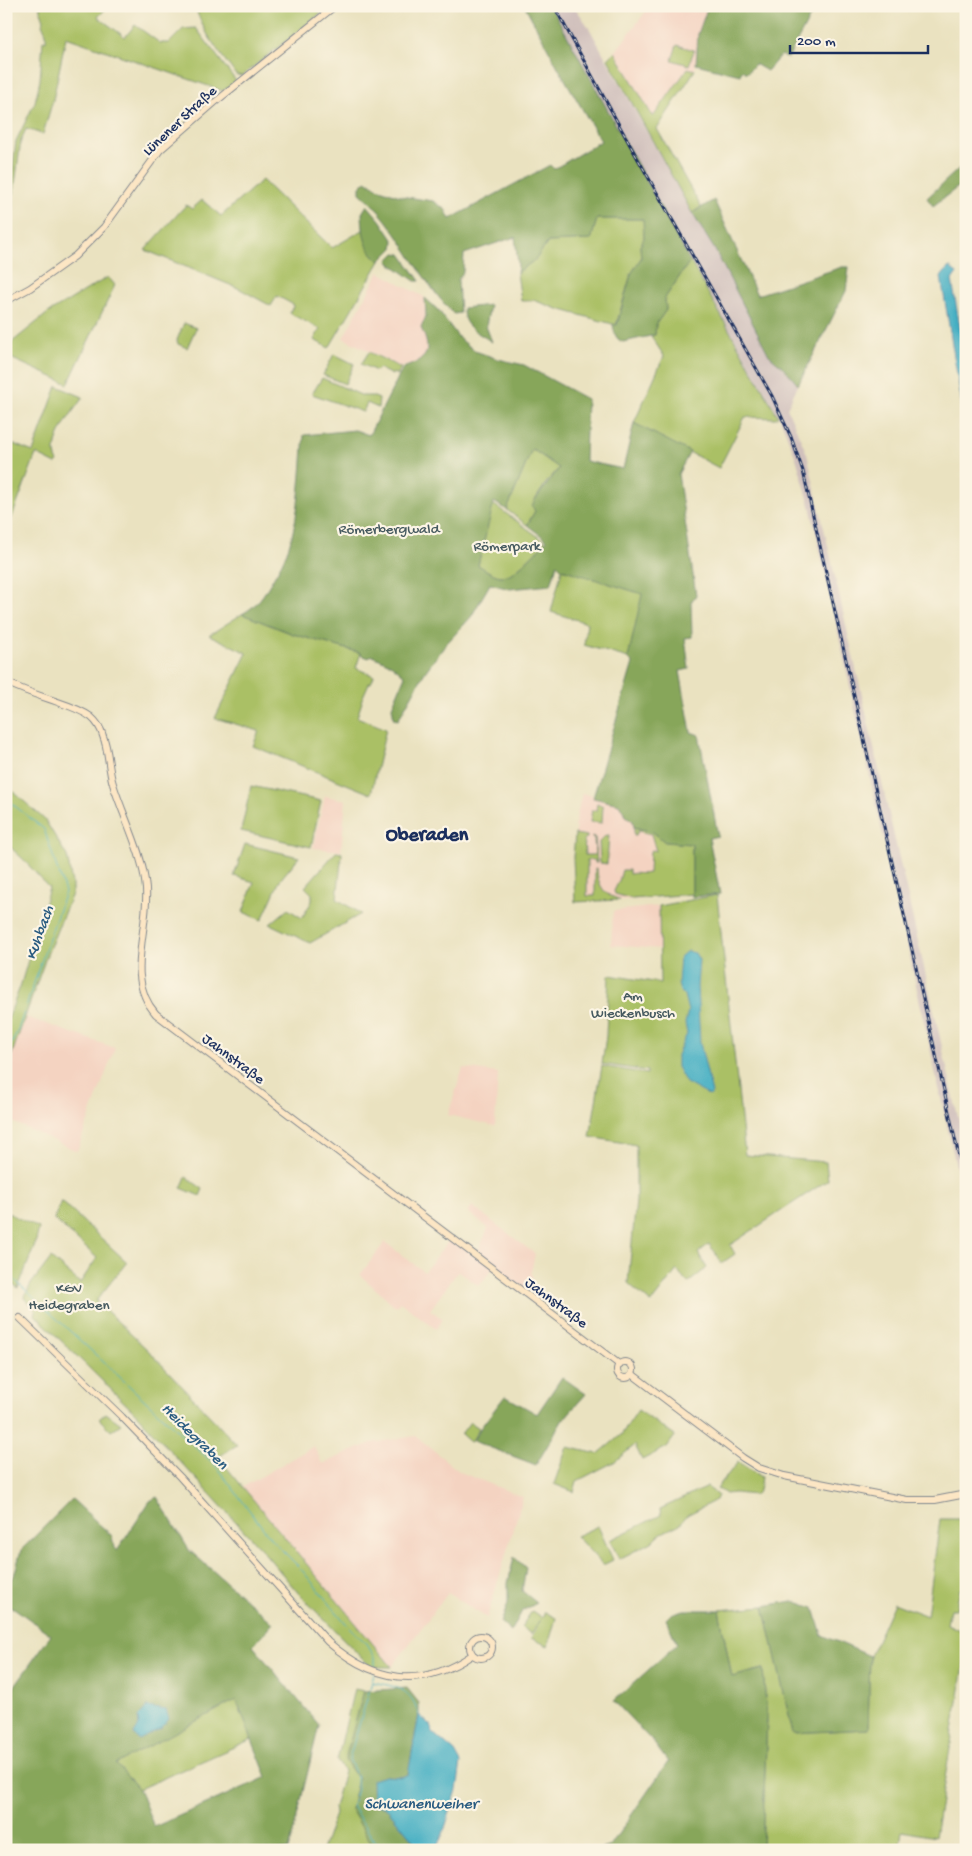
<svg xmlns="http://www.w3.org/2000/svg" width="972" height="1856" font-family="'Gochi Hand',sans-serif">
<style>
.built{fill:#f4d3c1}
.industrial{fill:#d0c0bc}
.green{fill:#aac065;stroke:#627862}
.forest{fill:#87a65a;stroke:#516a5c;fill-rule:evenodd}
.water{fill:#45afc3;stroke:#306f90}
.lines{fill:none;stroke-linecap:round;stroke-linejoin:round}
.stream{stroke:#45afc3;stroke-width:1}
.secondary-casing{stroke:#82888f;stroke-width:8}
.secondary{stroke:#fce6c4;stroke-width:6}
.rail-casing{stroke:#1b2f5e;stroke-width:3}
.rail{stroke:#fcf5e5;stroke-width:1;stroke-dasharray:4;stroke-linecap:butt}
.labels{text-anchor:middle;stroke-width:4.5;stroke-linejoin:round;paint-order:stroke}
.street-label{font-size:15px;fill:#1b2f5e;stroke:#fcf5e5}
.park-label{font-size:15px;fill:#465a60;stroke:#fcf5e5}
.water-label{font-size:16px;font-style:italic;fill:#2a5c81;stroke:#fcf5e5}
.district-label{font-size:20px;font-weight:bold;fill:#1b2f5e;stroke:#fcf5e5}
</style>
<rect width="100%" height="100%" fill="#fcf5e5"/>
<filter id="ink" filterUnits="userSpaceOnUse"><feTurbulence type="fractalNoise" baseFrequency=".02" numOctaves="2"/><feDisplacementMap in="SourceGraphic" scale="10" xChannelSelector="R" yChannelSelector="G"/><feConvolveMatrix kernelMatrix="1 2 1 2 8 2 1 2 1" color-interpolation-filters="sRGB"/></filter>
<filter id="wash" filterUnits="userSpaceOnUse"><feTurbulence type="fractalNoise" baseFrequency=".0096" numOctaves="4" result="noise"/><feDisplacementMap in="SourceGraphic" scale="20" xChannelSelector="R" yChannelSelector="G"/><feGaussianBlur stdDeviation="1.12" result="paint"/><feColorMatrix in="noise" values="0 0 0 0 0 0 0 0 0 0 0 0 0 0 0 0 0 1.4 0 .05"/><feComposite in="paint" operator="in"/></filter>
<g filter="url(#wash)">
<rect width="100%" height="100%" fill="#eae2c0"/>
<path class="built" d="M650 6H708L698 34 695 70 688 69 653 117 615 52Z
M379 272 424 297 425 317 421 328 426 339V353L421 360 401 367 343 338Z
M582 793 619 804 626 816 633 821 634 824 653 832 665 842 643 899 575 902 573 857 576 828 574 827Z
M325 796 346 800 341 851 313 848Z
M659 906 660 949 611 945 613 911Z
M26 1017 115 1048 77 1151 6 1119V1071Z
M463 1068 498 1073 495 1126 448 1115Z
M472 1206 535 1254 531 1272 533 1279 523 1292 492 1269 479 1286 458 1271 430 1310 443 1319 436 1329 400 1302 396 1307 360 1275 385 1242 424 1272 451 1238 476 1257 488 1228 468 1212Z
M416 1436 460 1472 523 1497 487 1618 448 1593 392 1667 243 1487 314 1446 322 1464 371 1443Z"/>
<path class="industrial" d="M551 6H574L588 26 692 213 715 250 769 355 783 368 798 385 787 408 807 454 966 1152V1211L809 501 796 458 780 418 690 261Z"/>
<path class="green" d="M39 6H108L98 17 125 37 135 25 160 43H169L183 29 196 28 236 81 223 91 66 37 53 100 43 134 26 129 21 140 10 221 7 220 16 141 35 102 40 80 43 40 46 41V33L42 24 44 20Z
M195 6H330L242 76 236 75C220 53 203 33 195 6Z
M677 45 694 50 689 65 672 60Z
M615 52 653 117 688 68 695 70 657 129 701 207 692 213 608 59Z
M262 180 332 248 363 230C366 243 370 253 380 261L329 348 314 340 320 329 289 313 294 305 277 296 271 306 240 289 145 250 186 205 192 209 202 200 221 216Z
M597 219H644V239L640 246 641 258 631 274 616 325 558 309 533 300 521 301 517 273 536 259 548 242 591 240Z
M690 261 778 416 776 418 745 417 719 468 634 423 664 356 651 336 655 335 656 324 666 310 665 298Z
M108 277 115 285 68 384 6 356V347L48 313Z
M184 323 196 328 187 348 178 344 177 340Z
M369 352 401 368 397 375 393 373 392 375 378 368 376 371 361 364Z
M334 354 354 364 345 384 323 375Z
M322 378 363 396H372L379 399 378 408 367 403 363 412 312 394Z
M57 386 83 397C73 412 46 444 58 462L56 464 36 454 6 533V441L33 452Z
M532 449 559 468 546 483 535 500V511L527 525 507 510Z
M493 504 546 542C537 550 514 576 503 576 495 577 485 569 478 565Z
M562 569 643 594 628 658 584 645 587 623 551 612Z
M242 614 293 634 361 653 356 668 374 676 371 683H369L361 701 362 702 357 717 386 729 371 794 253 746 259 731 215 718 247 653 209 635Z
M6 785 45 820 67 856 72 883V894L46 957 6 1071V1024L21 984 49 888 24 860 6 843Z
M251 786 321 801 311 847 241 831Z
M597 803 603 806 602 823 590 822 592 810 596 811Z
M634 827 653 832 665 842 692 844V894L632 899 615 894 614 891 619 881 622 870H629V874C636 872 641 875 649 873L650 851 652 850 656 851 651 834 638 831 636 835H634Z
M575 834 587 836V838L584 839 585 855H595L594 838 591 837 593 836 595 838 597 863H595V860H587V896H595V868H597C597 878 600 889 609 895 612 897 617 898 620 900L575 902 573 857Z
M606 835H609L607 864 600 863 599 842Z
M245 844 299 857 280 880 262 920 243 912 254 882 234 876Z
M336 852 342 853 337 899 361 914 310 943 270 924 288 909 302 918 312 901V894L305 887Z
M717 895 745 1155 826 1162 828 1180 730 1245 735 1254 722 1263 709 1244 698 1253 707 1268 688 1283 677 1270 651 1303 628 1283 636 1201V1145L590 1137 602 1066 647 1074V1071L602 1064 606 1036 609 975 660 983 659 906Z
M186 1177 203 1189 200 1196 181 1188Z
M61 1201 127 1262 96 1301 151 1353 237 1445 218 1457 392 1667H371L300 1595 262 1550 136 1414 35 1315 36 1311 24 1298 31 1284 51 1258 80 1283 97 1258 54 1219Z
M6 1212 39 1228 35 1245 18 1288 6 1279Z
M638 1410 675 1436 667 1447 642 1460 635 1445 614 1462 577 1481 574 1492 554 1484 567 1447 598 1454 621 1435Z
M106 1413 121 1424 111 1431 99 1419Z
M470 1422 479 1428 472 1441 470 1442 461 1434Z
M738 1462 761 1477 759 1491 755 1495 734 1493 726 1494 717 1488Z
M707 1487 718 1495 716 1500 687 1515 680 1524 660 1534 652 1542 619 1559 610 1540 661 1515 660 1509Z
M940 1519H966V1590L960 1589 956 1609H950L947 1624 966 1633V1654L935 1837 902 1831 899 1850H762L767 1718 763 1669 732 1677 719 1610 764 1606 793 1733 868 1729 870 1656 894 1603 927 1616Z
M598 1526 613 1560 603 1565 576 1536Z
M532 1611 542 1618 545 1612 556 1618 548 1646 531 1638 541 1619 531 1634 521 1627Z
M354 1689 364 1691 345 1760 358 1779 351 1809 375 1850H322L335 1814 334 1807 344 1771 337 1761Z
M236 1699 252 1739 139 1789 115 1764Z"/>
<path class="forest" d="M525 6H551L690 261 665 298 666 310 656 324 655 335 623 342C615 339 614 332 613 324L617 325 631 274 641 258 640 246 644 238 643 219H597L591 240 548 242 536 259 517 273 518 264 515 237 464 254 463 272 458 280 460 313 454 314C417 278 400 226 360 193V187L366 181 377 188 400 196 433 201 445 209 450 219 550 165 554 169 601 141 560 71Z
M708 6H816L788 58 781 55 767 71 755 64 747 73 742 70 740 75 696 64 698 34Z
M966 162V181L933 206 927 198Z
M714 200 757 295 842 267H849L846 291 798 385 784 368 769 355 715 250 692 213Z
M367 205 380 220 394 241 393 248 380 261C363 248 363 233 362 213Z
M395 253 401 254 420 281H415L391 264 388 260Z
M425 298 439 311 459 338 475 351 498 359 524 365 587 399 585 461 623 469 634 423 690 452 678 474 696 595 691 602 692 637 685 638 689 669 680 671 691 732 699 735 718 836 709 838 720 894 692 897V844L665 842 653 832 634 827 633 821 626 816 619 804 593 798 633 663 628 658 642 594 562 569 557 564 551 585 510 589 490 584 471 617 447 643 425 672 398 720 394 719 392 707 405 676 392 665 371 655 369 658 361 655V653L293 634 242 614C257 606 264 595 272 580 279 569 285 558 289 546 300 513 301 469 304 435L355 430 369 435 403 368C427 359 433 353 421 328L426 316ZM532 449 559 468 535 500 532 506 535 511 527 525 547 540C539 549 514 576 504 576 495 577 485 569 478 565L494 502 507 510Z
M490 305 486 326 492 342C478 332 462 328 463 308Z
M562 1377 586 1394 562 1421 536 1465 473 1441 481 1427 505 1396 537 1414Z
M157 1497 189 1550 273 1623 253 1646 319 1725 289 1850H6V1698L51 1635 14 1608 6 1607V1586L14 1576 21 1550 72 1499 112 1536 114 1548 117 1551 150 1501ZM236 1700 267 1777 154 1827 139 1789 116 1764Z
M514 1557 526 1568 522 1591 537 1603 522 1611 511 1632 501 1623 508 1603V1583Z
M793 1601 814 1608 822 1635 870 1656 868 1729 793 1733 764 1606Z
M684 1610H719L732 1677 763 1669 767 1718 762 1850H598L610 1846 668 1762 653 1742 614 1701 677 1644 666 1619 671 1614Z
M407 1688 419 1703V1715L408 1774 402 1777 385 1776 373 1805 385 1806 416 1844 428 1850H375L351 1809 358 1779 345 1760 364 1691Z"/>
<path class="water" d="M949 267 957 273 952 280 966 364V429L941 277Z
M687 951 695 953 699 960 697 986 700 1043 712 1093 710 1096 686 1083 677 1067V1055L687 1034 685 1023 688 1011 684 995 680 991 678 984 680 957Z
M147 1707 166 1710 169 1719 161 1728 139 1740 134 1734 139 1726 138 1717Z
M419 1715 430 1725 433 1733 455 1752 461 1763 457 1790 443 1834 437 1846 431 1850 416 1844 385 1806 373 1805 372 1780 385 1776 402 1777 408 1774Z"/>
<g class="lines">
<path class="stream" d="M6 799 44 829 58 871
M6 1055 18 1030 65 892 59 873
M6 1272 215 1465 272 1540 301 1569 349 1627 365 1642 375 1657V1667
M374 1673 372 1682C397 1687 411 1687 419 1715
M372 1682 349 1759C360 1782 359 1783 352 1806L380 1850"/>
</g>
</g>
<g filter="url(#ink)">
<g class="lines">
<defs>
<path id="secondary" d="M6 301 30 288 75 256 104 227 160 150 214 103 335 6
M6 682C20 689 34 694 49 699 63 704 79 708 91 717 97 722 101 729 103 736 109 751 108 768 113 784 124 819 143 853 146 889 149 932 124 978 156 1014L620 1365
M20 1318 122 1417 180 1477 328 1642C374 1682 421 1690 472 1655
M617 1370a8 8 0 1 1 16 0a8 8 0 1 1-16 0Z
M632 1374 743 1458 759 1468 784 1476 907 1500H935L966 1494
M470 1647a11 11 0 1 1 22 0a11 11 0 1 1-22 0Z"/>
</defs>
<use href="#secondary" class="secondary-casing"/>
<use href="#secondary" class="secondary"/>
<defs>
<path id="rail" d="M554 6 630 145 772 396 791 437 803 471 966 1187"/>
</defs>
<use href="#rail" class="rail-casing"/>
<use href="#rail" class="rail"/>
</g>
</g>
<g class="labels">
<g class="street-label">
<text transform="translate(179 120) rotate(-43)" y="5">Lünener Straße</text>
<text transform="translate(234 1058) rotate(37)" y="5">Jahnstraße</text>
<text transform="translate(557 1302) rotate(37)" y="5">Jahnstraße</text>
</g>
<g class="park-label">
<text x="389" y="533">Römerbergwald</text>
<text x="507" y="550">Römerpark</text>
<text x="633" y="1000">Am<tspan x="633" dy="17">Wieckenbusch</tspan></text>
<text x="69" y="1292">KGV<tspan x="69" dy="17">Heidegraben</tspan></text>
</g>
<g class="water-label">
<text transform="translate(38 932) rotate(-70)" y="6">Kuhbach</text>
<text transform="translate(196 1435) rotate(45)" y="6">Heidegraben</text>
<text x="421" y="1808">Schwanenweiher</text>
</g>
<g class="district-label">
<text x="427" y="840">Oberaden</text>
</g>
</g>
<rect width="972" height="1856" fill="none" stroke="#fcf5e5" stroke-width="25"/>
<path d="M790 45v8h138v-8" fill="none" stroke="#1b2f5e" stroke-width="2.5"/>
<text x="797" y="45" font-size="15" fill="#1b2f5e" stroke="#fcf5e5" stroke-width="4" paint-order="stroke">200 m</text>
</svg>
